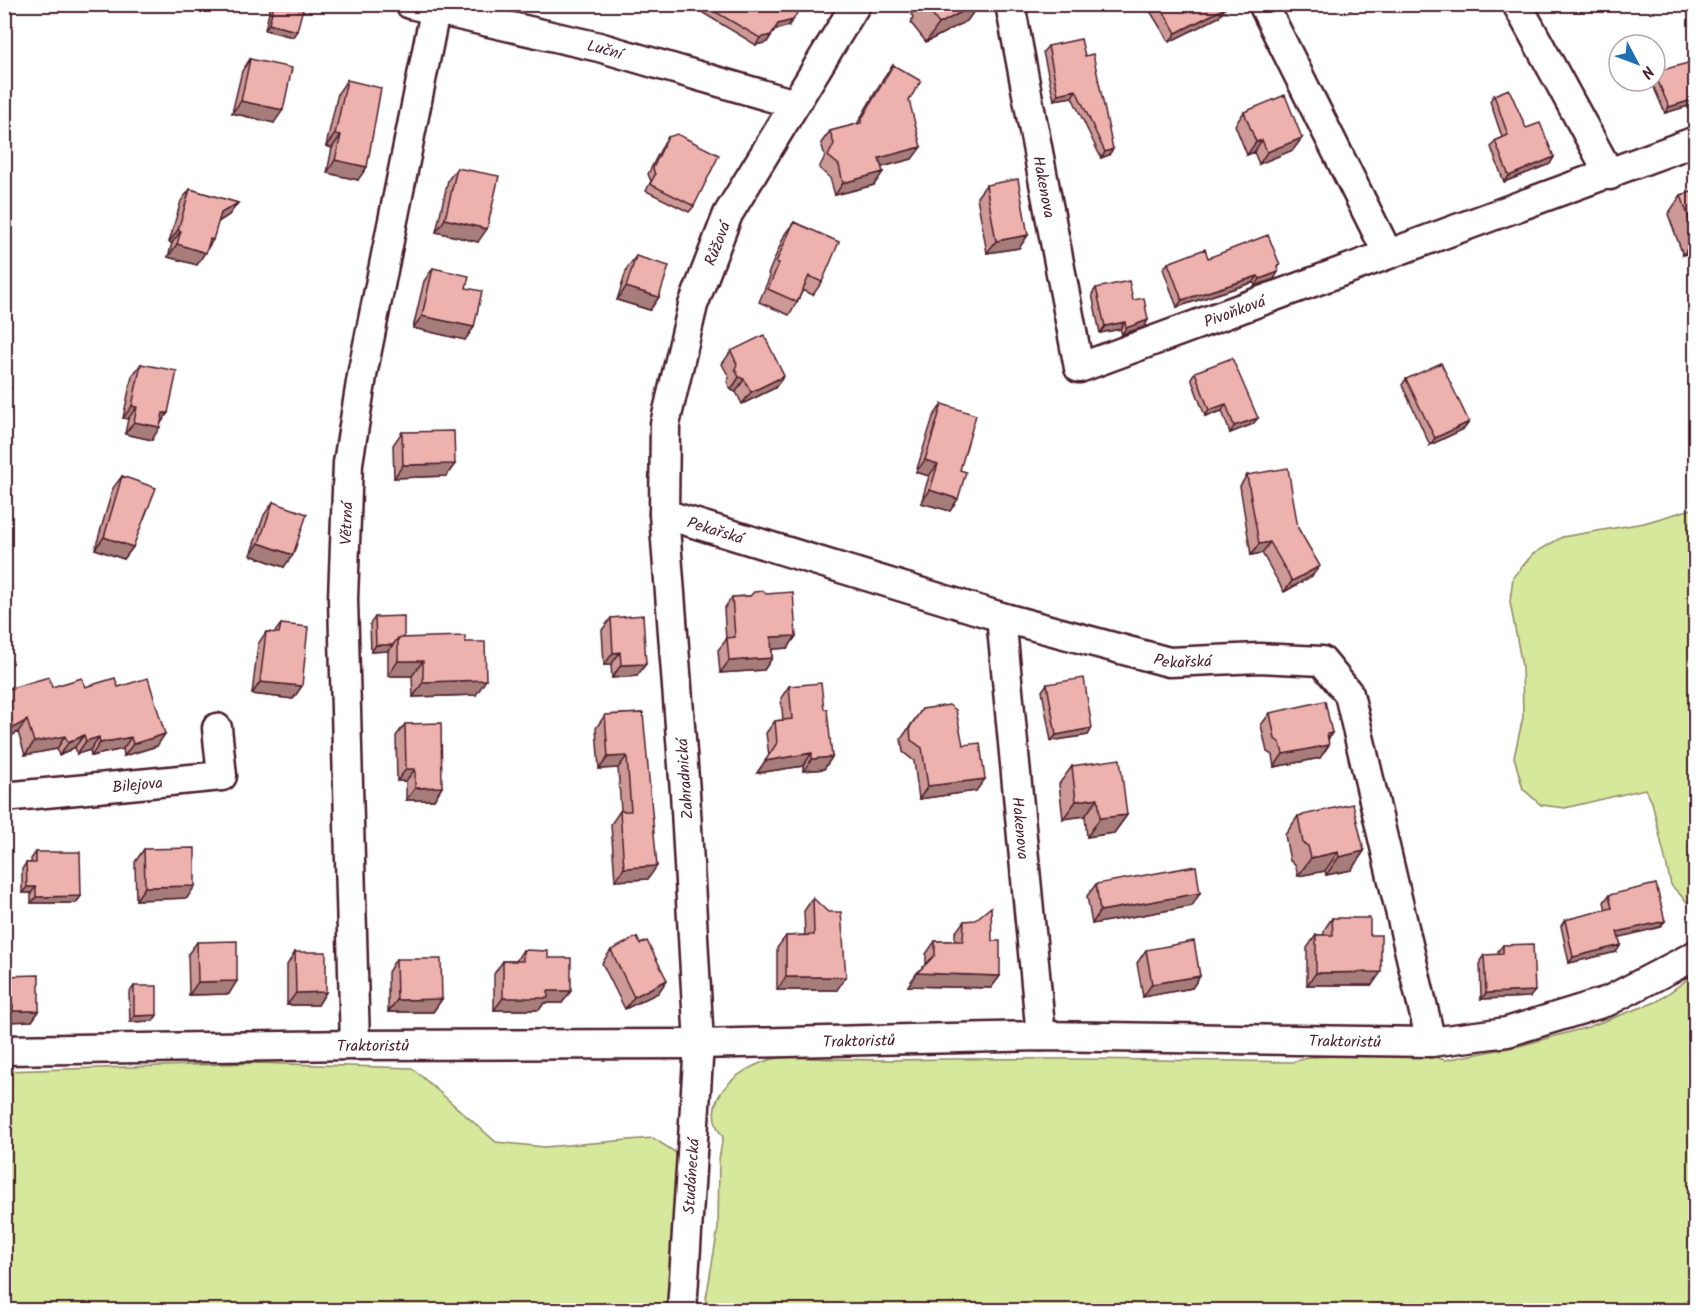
<svg xmlns="http://www.w3.org/2000/svg" width="1700" height="1315" font-family="Kalam,sans-serif">
<style>
.green{fill:#d5e89c;stroke:#908464;stroke-width:1.5}
.lines{fill:none;stroke-linecap:round;stroke-linejoin:round}
.street-casing{stroke:#4a1f2b;stroke-width:33}
.street{stroke:#fff;stroke-width:28}
.wall{fill:#cc9996;stroke:#4a1f2b;stroke-width:1.5}
.shaded-wall{fill:#a67d7a;stroke:#4a1f2b;stroke-width:1.5}
.building{fill:#edb2ae;stroke:#4a1f2b;stroke-width:1.5}
.labels{text-anchor:middle;stroke-width:4.5;stroke-linejoin:round;paint-order:stroke}
.street-label{font-size:16px;fill:#4a1f2b;stroke:#fff}
</style>
<rect width="100%" height="100%" fill="#fff"/>
<filter id="ink" filterUnits="userSpaceOnUse"><feTurbulence type="fractalNoise" baseFrequency=".0167" numOctaves="2"/><feDisplacementMap in="SourceGraphic" scale="12" xChannelSelector="R" yChannelSelector="G"/><feConvolveMatrix kernelMatrix="1 2 1 2 8 2 1 2 1" color-interpolation-filters="sRGB"/></filter>
<g filter="url(#ink)">
<path class="green" d="M1695 508H1696L1695 903 1687 902 1671 885 1652 802 1645 789 1565 808 1541 805 1523 789 1514 757 1523 717 1522 666 1510 602 1513 577 1533 554 1562 537 1644 523Z
M1695 974V1310H704L718 1229 719 1159 723 1137C694 1099 744 1063 779 1058 789 1056 801 1058 811 1058 838 1059 865 1060 893 1060 1026 1057 1160 1060 1293 1062L1311 1057 1421 1053 1445 1060 1519 1046 1588 1027 1656 1002Z
M256 1063 412 1068 496 1142 544 1147 653 1138 675 1152 682 1165 669 1310H5V1071Z"/>
<g class="lines">
<defs>
<g id="street">
<path id="s1" d="M410 4 599 47 795 104"/>
<path id="s2" d="M1010 4 1079 368 1696 141"/>
<path d="M1263 4 1388 254"/>
<path d="M1517 4 1610 175"/>
<path id="s3" d="M664 514 1001 617 1169 662 1259 658 1322 661 1349 694 1431 1042"/>
<path id="s4" d="M1001 617 1041 1036"/>
<path id="s5" d="M4 797 222 776 217 728"/>
<path id="s6" d="M355 1045 343 599 348 463 363 370 435 11"/>
<path id="s7" d="M4 1050 355 1045 699 1044 1041 1036 1431 1042 1507 1032 1608 1001 1696 955"/>
<path id="s8" d="M682 1310 699 1044 685 792 664 514 665 424 693 305 728 214 856 4"/>
</g>
</defs>
<use href="#street" class="street-casing"/>
<use href="#street" class="street"/>
</g>
<path class="wall" d="M271 4H304L293 37 265 30Z
M912 4H979L967 21 926 42 911 23 913 17 909 9Z
M1147 4H1224L1219 17 1169 42 1147 6Z
M1347 4H1361L1350 10Z
M1569 4H1583L1571 10Z
M707 7 788 26 775 30 767 42 756 45 703 13Z
M1048 46 1085 56 1109 155 1101 158 1072 97 1054 100 1043 52Z
M250 59 274 123 232 113 242 71Z
M893 65 909 100 912 159 882 167 874 185 835 195 830 178 819 168 825 156 821 143 830 131 857 124 884 77Z
M1655 72 1695 104 1665 113 1651 81H1655Z
M347 80 358 180 327 173 332 148 326 146 338 93Z
M1494 95 1554 157 1550 164 1504 182 1491 147 1495 141 1502 137 1490 101Z
M1244 112 1302 138 1293 150 1259 164 1254 152 1247 155 1235 125Z
M668 137 694 206 689 212 646 191 651 181 648 174 664 143Z
M457 168 478 242 436 232 448 180Z
M986 185 1028 235 1019 248 987 253 977 197Z
M190 189 238 203 229 215 218 222 207 249 197 265 168 257 172 243 169 242 181 201Z
M1695 191V251L1683 255 1668 214 1681 195Z
M794 222 822 282 813 295 803 290 797 302 789 315 759 302 770 276 768 274 785 234Z
M636 256 659 297 650 310 617 300 627 268Z
M1208 258 1277 269 1278 272 1274 279 1255 286 1254 282 1177 307 1163 269 1168 263Z
M433 268 466 288 474 327 465 340 413 328 424 281Z
M1096 288 1133 300 1148 320 1144 327 1122 334 1120 329 1100 333 1092 294Z
M731 351 775 388 742 404 736 392 731 390 727 382 729 377 722 364Z
M141 364 152 440 125 434 128 419 123 418 132 376Z
M1195 372 1253 424 1230 433 1222 411 1205 416 1191 378Z
M1406 379 1469 422 1464 429 1430 445 1402 385Z
M942 404 960 470 958 499 950 511 921 503 929 476 916 472 933 417Z
M402 432 455 464 446 476 394 478 393 445Z
M1247 475 1298 528 1312 576 1284 592 1262 553 1251 555 1240 486Z
M122 476 133 547 124 559 95 549 113 488Z
M273 502 284 567 250 555 264 515Z
M750 596 796 636 788 648 772 649V658L764 670 720 673 718 650 726 640 724 609 732 597Z
M375 617 404 638 465 642 476 695 413 697 412 676H388V651L371 652 370 624Z
M611 618 637 676 612 678 611 665H604L602 630Z
M281 624 302 686 293 699 252 694 258 644 266 632 274 633Z
M1047 684 1092 728 1088 735 1051 741 1042 691Z
M789 686 824 709 832 757 824 769 803 771V766L757 773 769 756 766 733 775 721 783 720 781 698Z
M85 687H118L157 746 124 756 123 749 91 756 90 750 77 754 75 747 59 756 57 749 25 755 18 732 4 740V690Z
M922 709 963 745 976 791 919 799 914 761 903 752 901 739Z
M643 713 648 879 615 881 611 824 620 811H621L618 768 599 769 596 728 605 715Z
M1270 713 1332 733 1328 740 1320 758 1274 767 1272 755 1267 752 1261 725Z
M405 724 442 787 434 800H406V781H397L396 736Z
M1072 766 1127 815 1114 833 1087 837 1085 816 1063 819 1059 784Z
M1298 816 1364 851 1351 870 1326 875 1325 871 1298 876 1295 864 1290 861 1285 835Z
M144 849 187 898 136 900 135 862Z
M36 852 81 896 76 903H31V893H22V869L26 863H31V859Z
M1096 884 1192 906 1092 924 1087 896Z
M1609 895 1665 921 1660 927 1619 937 1616 952 1569 963 1561 926 1565 920 1606 910 1604 902Z
M813 898 837 990H777V948L786 936 805 935 804 911Z
M1332 918 1370 935 1372 985H1307V948L1316 935H1324V930Z
M964 921 992 941 1000 976 991 988 908 986 917 973 926 964V954L935 941H955V933Z
M197 942 229 994 189 995 188 954Z
M640 944 667 980 658 993 625 1009 602 963 611 950Z
M1503 945 1530 997 1481 999 1480 961 1484 955H1498V951Z
M523 950 548 958 571 991 562 1003H544L539 1010H494V974L503 961H516Z
M1146 950 1200 976 1192 988 1143 997 1137 963Z
M295 952 326 992 318 1005H287V965Z
M396 959 442 999 433 1012H388V972Z
M4 976 39 1011 32 1021 6 1022Z
M134 986 157 1015 153 1021 130 1022 129 993Z"/>
<path class="shaded-wall" d="M976 4H979L967 21 926 42 939 24Z
M1354 4H1361L1350 10Z
M1575 4H1583L1571 10Z
M1225 8 1219 17 1169 42 1176 33Z
M793 20 788 26 774 30 778 24Z
M269 24 297 31 293 37 265 30Z
M771 35 767 42 756 45 760 38Z
M1076 90 1072 97 1054 100 1058 94Z
M1695 99V104L1665 113 1669 107Z
M241 101 283 110 274 123 232 113Z
M335 134 341 135 332 148 326 146Z
M1302 138 1293 150 1259 164 1267 152Z
M1262 140 1254 152 1247 155 1256 142Z
M921 147 912 159 870 170 879 158Z
M1113 149 1109 155 1101 158 1105 152Z
M1554 157 1550 164 1504 182 1509 176Z
M335 160 367 167 358 180 327 173Z
M883 172 874 185 835 195 843 183Z
M238 203 229 215 212 226 221 213Z
M445 219 487 229 478 242 436 232Z
M178 230 181 231 172 243 169 242Z
M1028 235 1019 248 987 253 996 241Z
M1695 237V251L1683 255Z
M210 239 213 240 197 265 168 257 177 244Z
M1278 272 1274 279 1255 286 1260 279Z
M1258 276 1254 282 1177 307 1182 300Z
M626 287 659 297 650 310 617 300Z
M422 316 474 327 465 340 413 328Z
M1148 320 1144 327 1122 334 1126 328Z
M1125 322 1120 329 1100 333 1105 326Z
M784 376 775 388 742 404 751 392Z
M739 377 744 379 736 392 731 390Z
M1226 404 1222 411 1205 416 1209 410Z
M132 406 137 407 128 419 123 418Z
M163 413H168L159 426Z
M1258 418 1253 424 1230 433 1234 426Z
M134 422 160 427 152 440 125 434Z
M1469 422 1464 429 1430 445 1435 438Z
M925 460 938 464 929 476 916 472Z
M455 464 446 476 394 478 403 465Z
M930 490 958 499 950 511 921 503Z
M104 537 133 547 124 559 95 549Z
M1270 542 1262 553 1251 555 1259 544Z
M259 543 293 555 284 567 250 555Z
M1320 566 1312 576 1284 592 1292 581Z
M796 636 788 648 762 650 771 637Z
M376 645H393L388 651 371 652Z
M620 652 611 665H604L613 653Z
M772 658 764 670 720 673 729 661Z
M398 661H423L412 676H388Z
M646 664 637 676 612 678 621 665Z
M486 680 476 695 413 697 423 682Z
M260 682 302 686 293 699 252 694Z
M27 720 18 732 4 740V733Z
M1092 728 1088 735 1051 741 1056 735Z
M1332 733 1324 746 1327 734Z
M165 734 157 746 124 756 133 744Z
M84 735 75 747 59 756 68 743Z
M65 736 57 749 25 755 34 742Z
M99 737 90 750 77 754 86 741Z
M131 737 123 749 91 756 100 743Z
M1329 745 1320 758 1274 767 1283 754Z
M812 753 803 766 757 773 765 761Z
M627 756 618 768 599 769 608 757Z
M832 757 824 769 803 771 812 759Z
M406 769H415L406 781H397Z
M985 779 976 791 919 799 928 786Z
M442 787 434 800H406L415 788Z
M1098 798 1085 816 1063 819 1076 801Z
M1127 815 1114 833 1087 837 1100 818Z
M1364 851 1351 870 1326 875 1339 857Z
M1338 852 1325 871 1298 876 1311 858Z
M657 866 648 879 615 881 624 868Z
M195 886 187 898 136 900 145 887Z
M27 887H36L31 893H22Z
M1200 893 1192 906 1092 924 1100 911Z
M81 896 76 903H31L36 897Z
M1665 921 1660 927 1613 939 1617 932Z
M1621 945 1616 952 1569 963 1573 957Z
M1381 972 1372 985H1307L1316 973Z
M917 973 1000 976 991 988 908 986Z
M1200 976 1192 988 1143 997 1152 984Z
M786 977H846L837 990H777Z
M667 980 658 993 625 1009 634 997Z
M237 981 229 994 189 995 198 982Z
M548 991H571L562 1003H544L539 1010H494L503 998Z
M1535 991 1530 997 1481 999 1486 993Z
M326 992 318 1005H287L296 993Z
M442 999 433 1012H388L397 1000Z
M4 1005H13L5 1015H4Z
M13 1011H39L32 1021 6 1022Z
M157 1015 153 1021 130 1022 134 1016Z"/>
<path class="building" d="M274 4H304L297 31 269 24Z
M716 4H802L793 20 778 24 771 35 760 38 707 7Z
M924 4H976L939 24Z
M1159 4H1224L1225 8 1176 33Z
M1081 39 1085 56 1093 54 1113 149 1105 152 1076 90 1058 94 1048 46Z
M250 59 292 68 283 110 241 101Z
M1695 61V99L1669 107 1655 74V72Z
M893 65 921 81 909 100 921 147 879 158 883 172 843 183 839 165 828 156 834 144 830 131 861 123V120Z
M347 80 381 88 367 167 335 160 341 135 335 134Z
M1509 89 1526 128 1540 123 1554 157 1509 176 1495 141 1508 135 1494 95Z
M1285 95 1302 138 1267 152 1262 140 1256 142 1244 112Z
M677 134 719 155 694 206 650 184 655 175 653 168 668 137Z
M457 168 499 176 487 229 445 219Z
M1018 179 1028 235 996 241 986 185Z
M190 189 238 203 221 213 213 240 210 239 206 253 177 244 181 231 178 230Z
M1695 191V236L1681 195Z
M794 222 839 242 822 282 809 276 797 302 768 289 779 263 776 262Z
M1268 235 1280 265 1277 266 1278 272 1260 279 1258 276 1182 300 1168 263 1205 249 1208 258Z
M636 256 669 266 659 297 626 287Z
M433 268 469 276 466 288 482 291 474 327 422 316Z
M1129 281 1133 300 1144 298 1148 320 1126 328 1125 322 1105 326 1096 288Z
M764 335 784 376 751 392 744 379 739 377 735 369 737 364 731 351Z
M1232 358 1258 418 1234 426 1226 404 1209 410 1195 372Z
M1441 363 1469 422 1435 438 1406 379Z
M141 364 177 371 168 413H163L160 427 134 422 137 407 132 406Z
M4 386 11 388 4 406Z
M942 404 976 415 960 470 966 472 958 499 930 490 938 464 925 460Z
M454 431 455 464 403 465 402 432Z
M1288 468 1298 528 1320 566 1292 581 1270 542 1259 544 1247 475Z
M122 476 156 488 133 547 104 537Z
M273 502 307 514 293 555 259 543Z
M763 591 766 594 793 592 796 636 771 637 772 658 729 661 727 638 735 637 732 597 750 596 754 592Z
M643 615 646 664 621 665 620 652 613 653 611 618Z
M404 616V638H398L393 645H376L375 617Z
M281 624 308 627 302 686 260 682 266 632 279 633Z
M465 636V642H485L486 680 423 682V661H398V638Z
M49 677 52 687 82 678 85 687 115 678 118 687 148 678 165 734 133 744 131 737 100 743 99 737 86 741 84 735 68 743 65 736 34 742 27 720 4 733V690Z
M1084 678 1092 728 1056 735 1047 684Z
M821 683 824 709H827L832 757 812 759V753L765 761 777 743 775 721 792 719 789 686Z
M1325 701 1332 733 1327 734 1329 745 1283 754 1280 743 1275 739 1270 713Z
M949 705 956 710 963 745 980 743 985 779 928 786 922 748 911 740 910 727 922 709Z
M643 713 657 866 624 868 620 811H631L627 756 608 757 605 715Z
M441 723 442 787 415 788V769H406L405 724Z
M1120 759 1127 815 1100 818 1098 798 1076 801 1072 766Z
M1353 804 1364 851 1339 857 1338 852 1311 858 1308 846 1303 843 1298 816Z
M195 848V886L145 887 144 849Z
M36 852H80L81 896 36 897V887H27L26 863H36Z
M1196 866 1200 893 1100 911 1096 884Z
M1656 884 1665 921 1617 932 1621 945 1573 957 1565 920 1612 908 1609 895Z
M813 898 828 912H841L846 977H786V936L814 935Z
M991 907 992 941H1000V976L917 973 935 955V941H963L964 921 975 920Z
M1332 918H1370V935H1381V972L1316 973V935H1333Z
M637 937 640 944 647 941 667 980 634 997 611 950Z
M237 941V981L198 982 197 942Z
M1194 941 1200 976 1152 984 1146 950Z
M1533 944 1535 991 1486 993 1484 955 1503 954V945Z
M523 950 548 951V958H571V991H548V998H503V961H523Z
M295 952H326V992L296 993Z
M396 959H441L442 999 397 1000Z
M39 975V1011H13V1005H4V976Z
M134 986H157V1015L134 1016Z"/>
</g>
<g class="labels">
<g class="street-label">
<text dy="6" stroke="none"><textPath href="#s1" startOffset="200">Luční</textPath></text>
<text dy="6" stroke="none"><textPath href="#s2" startOffset="186">Hakenova</textPath></text>
<text dy="6" stroke="none"><textPath href="#s8" startOffset="1076">Růžová</textPath></text>
<text dy="6" stroke="none"><textPath href="#s2" startOffset="536">Pivoňková</textPath></text>
<text dy="6" stroke="none"><textPath href="#s6" startOffset="522">Větrná</textPath></text>
<text dy="6" stroke="none"><textPath href="#s3" startOffset="54">Pekařská</textPath></text>
<text dy="6" stroke="none"><textPath href="#s3" startOffset="540">Pekařská</textPath></text>
<text transform="translate(684 779) rotate(-94)" y="6">Zahradnická</text>
<text dy="6" stroke="none"><textPath href="#s5" startOffset="134">Bilejova</textPath></text>
<text dy="6" stroke="none"><textPath href="#s4" startOffset="212">Hakenova</textPath></text>
<text dy="6" stroke="none"><textPath href="#s7" startOffset="855">Traktoristů</textPath></text>
<text dy="6" stroke="none"><textPath href="#s7" startOffset="1341">Traktoristů</textPath></text>
<text dy="6" stroke="none"><textPath href="#s7" startOffset="369">Traktoristů</textPath></text>
<text dy="6" stroke="none"><textPath href="#s8" startOffset="134">Studánecká</textPath></text>
</g>
</g>
<rect width="1700" height="1315" fill="none" stroke="#fff" stroke-width="24"/>
<rect x="12" y="12" width="1676" height="1291" fill="none" stroke="#4a1f2b" stroke-width="2" filter="url(#ink)"/>
<g transform="translate(1637 63) rotate(131)"><circle r="28" fill="#ffffff" stroke="#b7a5aa" stroke-width="1.5"/>
<path d="M0-4.5L10 22L0 15L-10 22Z" fill="#1f6fb2"/>
<text y="-9" font-size="16" font-weight="bold" text-anchor="middle" fill="#4a1f2b">N</text>
</g>
</svg>
